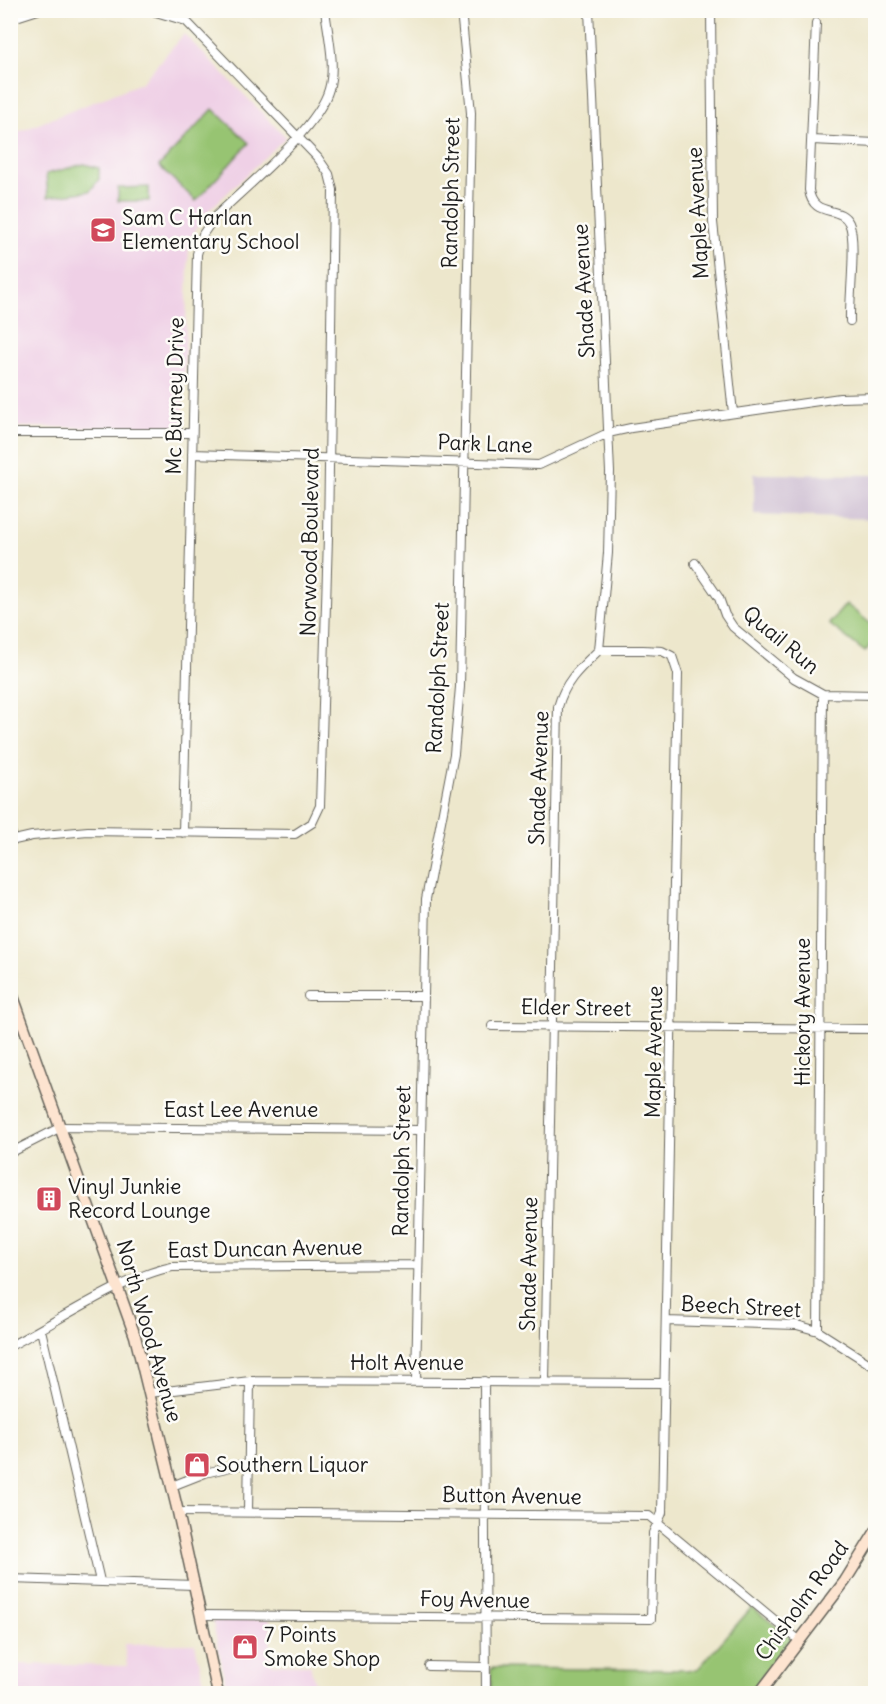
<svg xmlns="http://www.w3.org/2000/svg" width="886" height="1704" font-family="Delius,sans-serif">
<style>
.built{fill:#efd0e6}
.industrial{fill:#cdbed2}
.green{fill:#97c472;stroke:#5a7047;stroke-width:1.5}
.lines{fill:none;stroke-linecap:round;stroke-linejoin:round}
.minor-casing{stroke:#65635a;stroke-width:10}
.secondary-casing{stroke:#65635a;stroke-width:13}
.minor{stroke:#fff;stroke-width:8}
.secondary{stroke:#fde4d0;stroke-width:10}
.labels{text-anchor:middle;stroke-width:5;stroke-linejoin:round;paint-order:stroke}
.street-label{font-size:21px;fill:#1c1c1c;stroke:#fdfcf7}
.poi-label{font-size:21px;fill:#1c1c1c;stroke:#fdfcf7;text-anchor:start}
</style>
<rect width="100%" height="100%" fill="#fdfcf7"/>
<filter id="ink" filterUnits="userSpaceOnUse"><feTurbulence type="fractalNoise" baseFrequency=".0167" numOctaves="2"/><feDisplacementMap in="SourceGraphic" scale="12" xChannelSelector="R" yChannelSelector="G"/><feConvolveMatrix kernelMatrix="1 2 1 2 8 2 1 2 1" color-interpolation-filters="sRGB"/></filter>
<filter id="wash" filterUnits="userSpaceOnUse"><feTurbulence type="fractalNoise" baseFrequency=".008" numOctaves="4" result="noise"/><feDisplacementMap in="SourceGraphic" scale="24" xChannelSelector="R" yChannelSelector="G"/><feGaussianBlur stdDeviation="1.35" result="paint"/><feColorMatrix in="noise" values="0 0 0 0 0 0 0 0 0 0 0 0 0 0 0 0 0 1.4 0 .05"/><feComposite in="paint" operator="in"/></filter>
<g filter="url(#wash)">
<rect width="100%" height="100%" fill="#ede7cc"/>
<path class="built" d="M184 34 286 137 202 217 189 243 182 428 11 427V135L141 83Z
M212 1619 270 1620 271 1664 310 1665 318 1693H228Z
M124 1644H195L207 1693H11V1664L127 1666Z"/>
<path class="industrial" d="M754 474 875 475V519L754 515Z"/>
<path class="green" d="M213 109 249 143 196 201 159 166Z
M84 164 99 168V179L90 191 48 197 46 174Z
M149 187V201H118V188Z
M846 604 875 627V639L865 652 829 624Z
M752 1607 792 1639 749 1693H491V1668L697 1670Z"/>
</g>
<g filter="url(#ink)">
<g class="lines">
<defs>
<path id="minor" d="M149 10 186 21
M711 10 713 222 733 413
M10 19 38 10
M816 23 809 190C813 219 840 204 849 223 857 239 849 299 850 321
M812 140 876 143
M10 433H192
M192 454 539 465 608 433 631 428 840 398 876 397
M695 563 719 598 725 615 733 627 794 678 823 694 876 695
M10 827 13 839
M183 833 197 254 203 234 214 218C245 187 318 129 329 89 336 65 328 35 325 10
M10 841 32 836 88 831 295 834 312 823 320 806 328 537 333 190 329 174 318 158 186 21 185 10
M308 996H422
M492 1026 876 1029
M10 1153 61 1127 420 1130
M666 1321 797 1325 818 1331 876 1368
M41 1330 100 1581
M818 1331 823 694
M10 1346C57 1322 122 1277 172 1267L417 1265
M416 1381 426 899 454 754 460 687 471 113 461 10
M484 1381 486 1694
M545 1382 558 707C565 681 580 668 599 650L608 553 610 472 589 10
M149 1393 250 1381 665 1383
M172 1486 205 1473 248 1463
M248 1511 250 1381
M178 1512 649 1516 800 1641
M10 1579 194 1585
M201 1615 651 1619 653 1533 662 1513 678 674 672 656 662 651 643 650H599
M429 1666 486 1667"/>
<path id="secondary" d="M10 988 135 1336 178 1512 218 1694
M759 1694 845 1581 876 1531"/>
</defs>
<use href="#minor" class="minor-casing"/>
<use href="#secondary" class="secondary-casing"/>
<use href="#minor" class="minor"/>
<use href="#secondary" class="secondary"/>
</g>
</g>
<defs>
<symbol id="school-square" viewBox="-11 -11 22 22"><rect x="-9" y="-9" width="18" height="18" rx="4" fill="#d1495b" stroke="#fdfcf7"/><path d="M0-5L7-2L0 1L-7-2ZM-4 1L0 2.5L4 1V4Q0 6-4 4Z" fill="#fff"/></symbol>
<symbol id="building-square" viewBox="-11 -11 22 22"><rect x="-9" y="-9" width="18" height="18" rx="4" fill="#d1495b" stroke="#fdfcf7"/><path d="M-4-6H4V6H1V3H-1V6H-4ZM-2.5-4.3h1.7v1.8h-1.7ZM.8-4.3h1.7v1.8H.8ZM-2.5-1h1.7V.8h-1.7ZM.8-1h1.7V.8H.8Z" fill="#fff"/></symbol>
<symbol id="shop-square" viewBox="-11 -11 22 22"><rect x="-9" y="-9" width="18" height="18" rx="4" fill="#d1495b" stroke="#fdfcf7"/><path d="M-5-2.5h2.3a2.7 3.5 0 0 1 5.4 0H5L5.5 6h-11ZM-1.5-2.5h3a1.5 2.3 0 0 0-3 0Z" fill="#fff"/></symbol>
</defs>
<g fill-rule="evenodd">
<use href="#school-square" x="88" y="215" width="30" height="30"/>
<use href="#building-square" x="34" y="1184" width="30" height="30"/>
<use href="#shop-square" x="182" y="1450" width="30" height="30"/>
<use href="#shop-square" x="230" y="1632" width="30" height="30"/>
</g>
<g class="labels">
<g class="street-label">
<text transform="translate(451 193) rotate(-89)" y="7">Randolph Street</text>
<text transform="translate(698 213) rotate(-93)" y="7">Maple Avenue</text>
<text transform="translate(584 291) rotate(-93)" y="7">Shade Avenue</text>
<text transform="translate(175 396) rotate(-89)" y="7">Mc Burney Drive</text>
<text transform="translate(485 444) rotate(2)" y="7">Park Lane</text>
<text transform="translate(310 542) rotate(-89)" y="7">Norwood Boulevard</text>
<text transform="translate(781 640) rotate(40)" y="7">Quail Run</text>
<text transform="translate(438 678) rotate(-87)" y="7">Randolph Street</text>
<text transform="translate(539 778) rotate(-88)" y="7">Shade Avenue</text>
<text transform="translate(576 1008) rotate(1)" y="7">Elder Street</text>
<text transform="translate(803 1012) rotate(-90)" y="7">Hickory Avenue</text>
<text transform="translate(654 1052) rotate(-89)" y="7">Maple Avenue</text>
<text x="241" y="1117">East Lee Avenue</text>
<text transform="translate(402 1161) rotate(-89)" y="7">Randolph Street</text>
<text transform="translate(265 1249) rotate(-1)" y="7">East Duncan Avenue</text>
<text transform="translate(529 1264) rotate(-89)" y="7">Shade Avenue</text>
<text transform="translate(741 1307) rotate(3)" y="7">Beech Street</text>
<text transform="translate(149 1331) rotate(74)" y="7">North Wood Avenue</text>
<text x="407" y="1370">Holt Avenue</text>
<text transform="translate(512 1496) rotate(1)" y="7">Button Avenue</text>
<text transform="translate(475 1600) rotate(1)" y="7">Foy Avenue</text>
<text transform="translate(802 1601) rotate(-54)" y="7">Chisholm Road</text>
</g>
<g class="poi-label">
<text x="122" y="225">Sam C Harlan<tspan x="122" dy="24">Elementary School</tspan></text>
<text x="68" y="1194">Vinyl Junkie<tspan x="68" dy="24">Record Lounge</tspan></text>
<text x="216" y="1472">Southern Liquor</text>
<text x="264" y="1642">7 Points<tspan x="264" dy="24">Smoke Shop</tspan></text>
</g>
</g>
<rect width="886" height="1704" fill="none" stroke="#fdfcf7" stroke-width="36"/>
</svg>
